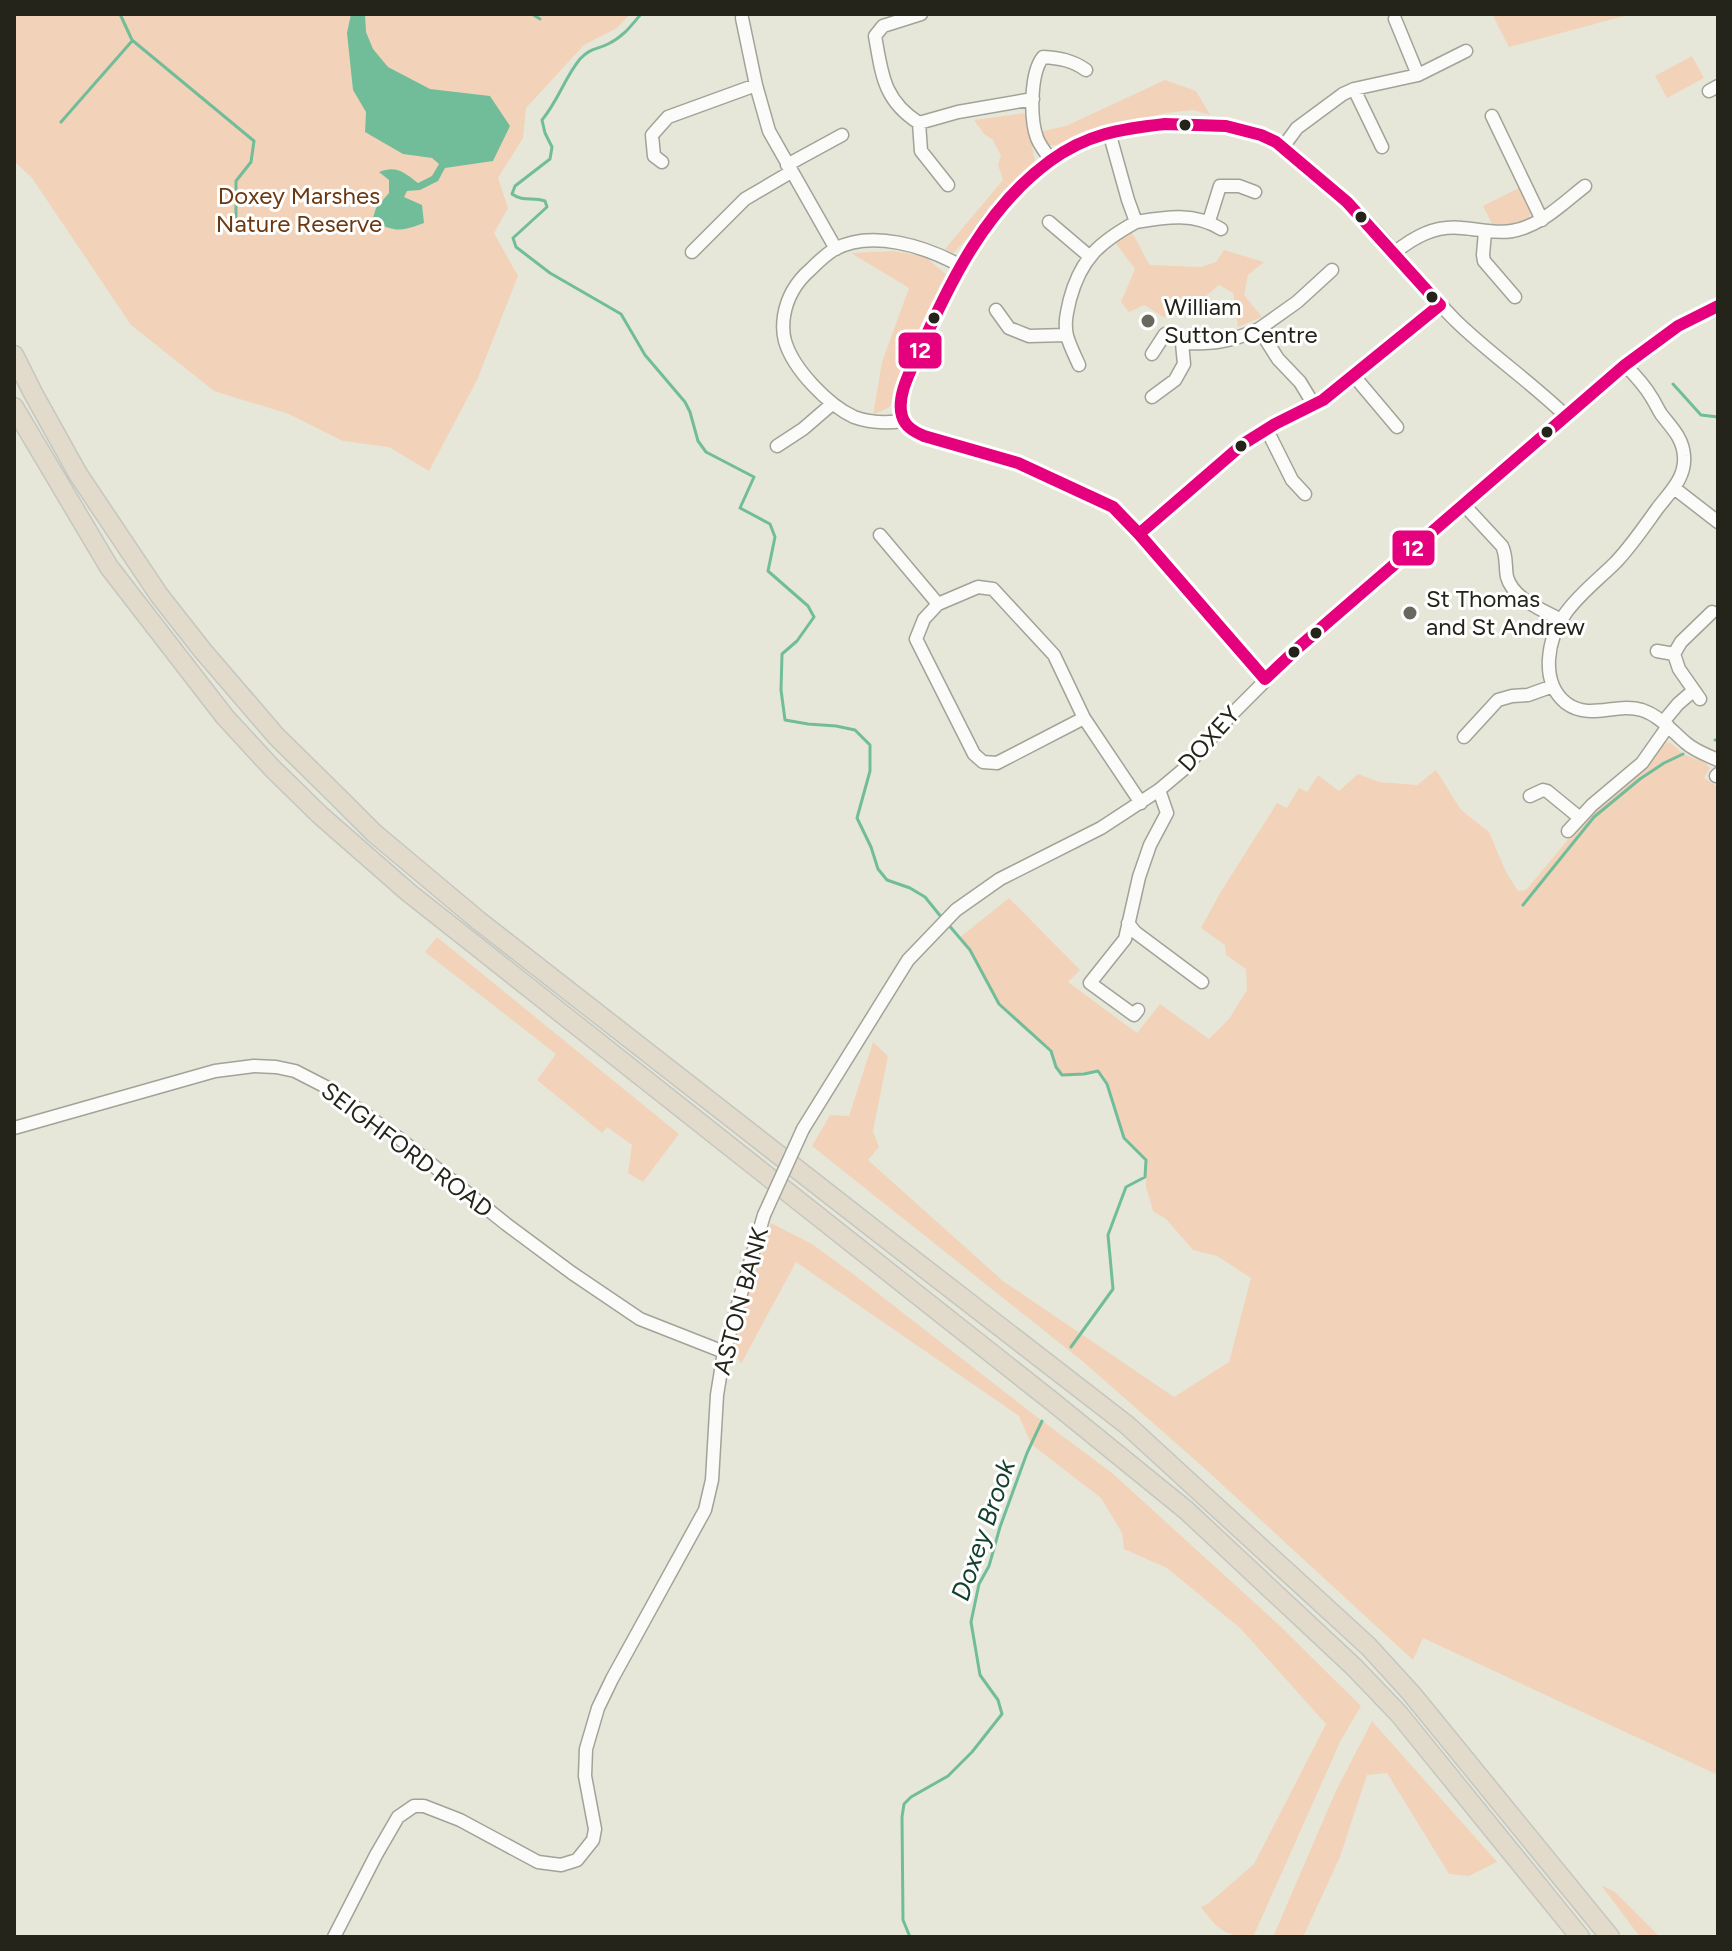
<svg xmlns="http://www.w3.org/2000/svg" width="1732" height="1951" font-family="Figtree,sans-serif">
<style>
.green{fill:#f2d3b9}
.water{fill:#72bd99}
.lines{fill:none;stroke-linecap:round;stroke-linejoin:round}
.stream{stroke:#72bd99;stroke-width:3}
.minor-casing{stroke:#a2a398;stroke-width:15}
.highway-casing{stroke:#c6c6c0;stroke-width:21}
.minor{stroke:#fbfbf9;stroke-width:12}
.highway{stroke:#e2dbcc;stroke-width:18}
.minor-bridge-casing{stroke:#a2a398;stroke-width:15;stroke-linecap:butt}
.minor-bridge{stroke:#fbfbf9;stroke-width:12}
.bus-1-casing{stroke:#fff;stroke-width:18}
.bus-1{stroke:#e5007d;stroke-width:12}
.bus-dot{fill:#24241b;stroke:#fff;stroke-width:3}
.poi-dot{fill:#68685e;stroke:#fff;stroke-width:3}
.labels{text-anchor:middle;stroke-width:6;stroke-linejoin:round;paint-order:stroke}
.park-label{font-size:24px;fill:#6c3810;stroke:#fff}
.poi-label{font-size:24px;fill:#24241b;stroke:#fff;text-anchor:start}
.street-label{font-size:24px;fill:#24241b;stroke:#fff}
.water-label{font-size:26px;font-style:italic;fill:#14412e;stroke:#fff}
.line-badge{stroke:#fff;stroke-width:3}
.badge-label{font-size:22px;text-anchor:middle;font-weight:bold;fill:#fff}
</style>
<rect width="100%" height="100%" fill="#e6e7d9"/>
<path class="green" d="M14 14H630L617 28 584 45 526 108 523 138 498 178 508 208 494 233 518 276 477 380 429 471 389 447 343 441 289 414 214 391 131 325 32 178 15 162Z
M1492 14H1632L1509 47Z
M1692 56 1704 78 1667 98 1655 76Z
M1165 80 1196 91 1210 115 1193 110 1166 113 1090 130 1060 146 1050 145 1043 139V131L1066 126Z
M1025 113 1035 161 953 254 945 249 1003 180 998 165 1001 156 993 140 984 134 974 120Z
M1519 188 1531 213 1528 220 1508 225 1492 224 1483 206Z
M1131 232C1139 242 1142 254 1150 265L1201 267 1216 262 1224 250 1264 262 1248 275 1244 295 1262 317 1238 327 1233 293 1219 285 1205 297 1168 299 1165 318 1144 305 1129 312 1121 302 1135 269 1114 241Z
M893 251 924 256 946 274 890 407 873 415 882 362 909 288 851 253Z
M1665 742 1671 743 1683 754 1704 762 1710 768 1704 778 1718 787V1775L1423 1638 1413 1660 1202 1466 1081 1360 812 1146 830 1115 849 1116 873 1042 888 1056 873 1131 879 1147 868 1160 1003 1281 1174 1397 1229 1362 1251 1278 1217 1256 1193 1250 1166 1219 1153 1211 1146 1187V1160L1124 1138 1107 1084 1098 1071 1084 1074 1062 1075 1056 1067 1051 1051 999 1004 970 950 959 938 1009 898 1080 970 1068 982 1137 1033 1160 1004 1209 1039 1229 1019 1247 990 1246 969 1226 955 1225 945 1201 928 1220 893 1277 803 1287 808 1299 788 1307 792 1318 775 1339 791 1358 774 1379 782 1417 785 1436 770 1461 810 1489 832 1506 872 1518 891 1526 890 1591 812 1650 763Z
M437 937 679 1134 643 1182 628 1173 632 1145 607 1127 602 1133 537 1080 556 1054 425 952Z
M771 1223 812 1244 853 1274 1037 1417 1112 1473 1278 1624 1361 1706 1341 1740 1253 1937C1226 1937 1217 1929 1201 1907L1209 1903 1254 1864 1326 1724 1240 1628 1167 1568 1124 1549 1122 1533 1101 1498 1031 1444 1019 1416 796 1262 741 1364 732 1346Z
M1372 1721 1497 1862 1469 1876 1449 1874 1387 1773 1367 1775 1340 1857 1303 1937H1273L1335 1793Z
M1601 1885 1615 1892 1660 1937H1640Z"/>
<path class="water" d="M351 14H365L366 32 373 49 388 67 430 89 490 96 510 126 493 161 445 168 438 181 420 190 407 191 404 197 422 205 424 223C400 232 396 232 372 221L376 208 389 193V180L379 172C396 165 404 172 418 183L432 176 439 164 432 158 403 154 365 132 366 112 353 90 347 33Z"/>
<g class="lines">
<path class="stream" d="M120 14 132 40 254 141 251 162 236 181V221
M532 14 540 19
M641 14C631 26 623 37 608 44 596 50 590 48 580 59 565 77 558 101 542 120L545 133 552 147 550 159 515 186 512 194C523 202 532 197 545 201L547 207 513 238 516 247 550 273 621 314 645 355 685 402 690 412 698 441 706 452 754 477 740 508 770 524 775 537 768 571 808 606 814 617 797 641 782 654 781 690 785 720 808 724 836 726 855 730 870 745V771L857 818 871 847 878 869 887 880 910 888 925 897 942 918
M61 122 132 41
M1673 384 1701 415 1718 417
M1715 740H1718
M1523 905 1594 817 1640 779 1664 763 1683 754
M947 923 970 950 999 1004 1051 1051 1056 1067 1062 1075 1084 1074 1098 1071 1107 1084 1124 1138 1146 1160 1145 1177 1126 1187 1108 1235 1113 1289 1071 1347
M910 1937 903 1920 902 1817 904 1804 911 1797 948 1776 972 1752 1002 1714 998 1700 980 1675 971 1622 979 1584 989 1566 1000 1527 1027 1453 1042 1421"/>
<defs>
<path id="minor" d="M921 14 883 26 875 36C882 74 883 100 919 123L958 112 1033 99
M742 18 756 85 769 131 836 249
M1395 19 1418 75
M1354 89 1382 147
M1709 91 1718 86
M1492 116 1542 220
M919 123 921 151 948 185
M1283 147 1297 128 1343 94 1354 89 1418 75 1466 51
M1051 160C1046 153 1040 146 1037 138 1030 119 1030 73 1043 57 1059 58 1072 60 1086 70
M662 162 654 156 652 135 668 117 756 85
M787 165 842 135
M1209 221 1220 186H1239L1255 192
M1049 222 1089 256
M1136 222C1166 217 1194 212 1221 229
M1485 232 1483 255 1484 261 1515 297
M692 252 745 199 791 172
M1394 253C1414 237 1435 225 1462 228 1479 229 1494 234 1512 231 1541 226 1562 204 1585 186
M996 310 1009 328 1029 336 1067 335
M1259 329 1297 302 1332 270
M1152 354 1165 334
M1079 365C1075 356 1070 346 1067 336 1064 323 1067 312 1070 299 1081 258 1100 242 1136 222L1128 200 1109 132
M1625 365C1635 375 1645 386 1652 398 1655 403 1658 409 1661 414 1671 427 1683 438 1684 456 1686 478 1669 493 1657 509 1644 527 1632 545 1616 562 1600 578 1578 595 1565 614 1548 638 1539 681 1566 703 1590 721 1616 702 1642 710 1660 716 1672 731 1686 743 1695 751 1707 755 1718 760
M1354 376 1397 427
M1152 397 1175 380 1184 364 1182 343C1212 344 1231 342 1259 329L1278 359 1300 382 1314 405
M903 421C887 423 870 423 854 417 828 405 793 369 785 341 783 334 783 323 784 316 787 297 797 281 811 269 818 262 826 254 835 249 872 229 926 247 959 265
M1266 428 1292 480 1305 494
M777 446 803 429 832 404
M1674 488 1718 522
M1464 505 1502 546C1507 556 1505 566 1507 577 1513 599 1543 610 1561 620
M1139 534 1243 444 1275 424 1323 400 1440 305
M880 535 938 604 978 587 993 589 1054 655 1084 718 1141 803
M938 604 924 619 916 639 974 754 983 762 997 763 1084 718
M1657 651 1674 654
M1265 679 1139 534 1113 507 1018 463 924 436C912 431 902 425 901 411 899 396 909 379 914 365 933 318 953 271 982 230 1000 205 1026 180 1050 161 1095 126 1157 121 1212 126 1230 127 1249 129 1265 137 1284 146 1298 160 1313 173 1325 184 1339 193 1350 205 1388 241 1419 284 1456 321 1491 355 1531 382 1566 416
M1700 699 1679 669 1674 654 1681 642 1712 612
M1663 722 1678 704 1693 691
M1464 737 1498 700 1512 696 1528 695 1553 686
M1716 776 1718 774
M1530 796 1543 790 1547 791 1580 818
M1568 831 1592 805 1642 763 1668 726
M1128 923 1135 932 1202 982
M1138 1010 1134 1015 1090 983 1125 939 1139 877 1150 845 1167 813 1159 790
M14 1128 215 1071 254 1066 276 1067 295 1071 330 1089 400 1139 506 1224 572 1273 640 1319 724 1352
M803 1129 908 960 956 910 1000 879 1101 828 1159 790 1184 769 1230 716 1299 647 1607 381 1678 326 1718 306
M334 1937 376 1855 398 1817 414 1806H424L460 1820 538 1862 561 1865 577 1860 593 1840 595 1829 585 1776 586 1749 598 1708 612 1679 705 1510 712 1480 717 1395 724 1352 764 1215"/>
<path id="highway" d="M14 355 33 393 78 474 159 595 203 651 276 736 338 797 374 833 479 921 875 1230 1127 1425 1368 1646 1411 1693 1610 1937
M14 407 109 567 225 717 272 768 320 815 408 892 1053 1402 1186 1510 1354 1667 1399 1714 1580 1937"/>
</defs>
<use href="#minor" class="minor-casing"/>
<use href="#highway" class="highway-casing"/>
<use href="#minor" class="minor"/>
<use href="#highway" class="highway"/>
<defs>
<path id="minor-bridge" d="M764 1215 803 1129"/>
</defs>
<use href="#minor-bridge" class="minor-bridge-casing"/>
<use href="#minor-bridge" class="minor-bridge"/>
<defs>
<path id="bus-1" d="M1165 124 1226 126 1261 135 1276 142 1347 202 1440 305 1323 400 1275 424 1243 444 1139 534 1113 507 1018 463 924 436C915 432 905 427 902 416 896 396 911 370 919 352 950 281 986 208 1050 161 1087 134 1120 129 1165 124Z
M1139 534 1265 679 1299 647 1625 365 1678 326 1718 306"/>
</defs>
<use href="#bus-1" class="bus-1-casing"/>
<use href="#bus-1" class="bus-1"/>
</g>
<g class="bus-dot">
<circle cx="1185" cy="125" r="7"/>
<circle cx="1361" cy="217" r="7"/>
<circle cx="1432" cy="297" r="7"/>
<circle cx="934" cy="318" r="7"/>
<circle cx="1547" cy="432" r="7"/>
<circle cx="1241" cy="446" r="7"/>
<circle cx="1316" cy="633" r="7"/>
<circle cx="1294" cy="652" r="7"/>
</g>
<g class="poi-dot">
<circle cx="1148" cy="321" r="8"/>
<circle cx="1410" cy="613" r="8"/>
</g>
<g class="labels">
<g class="park-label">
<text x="299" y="204">Doxey Marshes<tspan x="299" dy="28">Nature Reserve</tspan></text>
</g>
<g class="poi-label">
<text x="1164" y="315">William<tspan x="1164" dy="28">Sutton Centre</tspan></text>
<text x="1426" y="607">St Thomas<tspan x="1426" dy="28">and St Andrew</tspan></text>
</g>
<g class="street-label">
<text transform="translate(1209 739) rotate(-48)" y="8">DOXEY</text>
<text transform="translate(407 1150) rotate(37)" y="8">SEIGHFORD ROAD</text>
<text transform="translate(741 1301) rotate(-75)" y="8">ASTON BANK</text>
</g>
<g class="water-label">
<text transform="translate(983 1530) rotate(-71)" y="9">Doxey Brook</text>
</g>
</g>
<g class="line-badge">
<rect x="897" y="331" width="46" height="39" rx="8" fill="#e5007d"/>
<rect x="1391" y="529" width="45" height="38" rx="8" fill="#e5007d"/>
</g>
<g class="badge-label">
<text x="920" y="358">12</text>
<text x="1413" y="556">12</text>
</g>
<rect width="1732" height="1951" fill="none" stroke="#24241b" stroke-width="32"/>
</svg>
